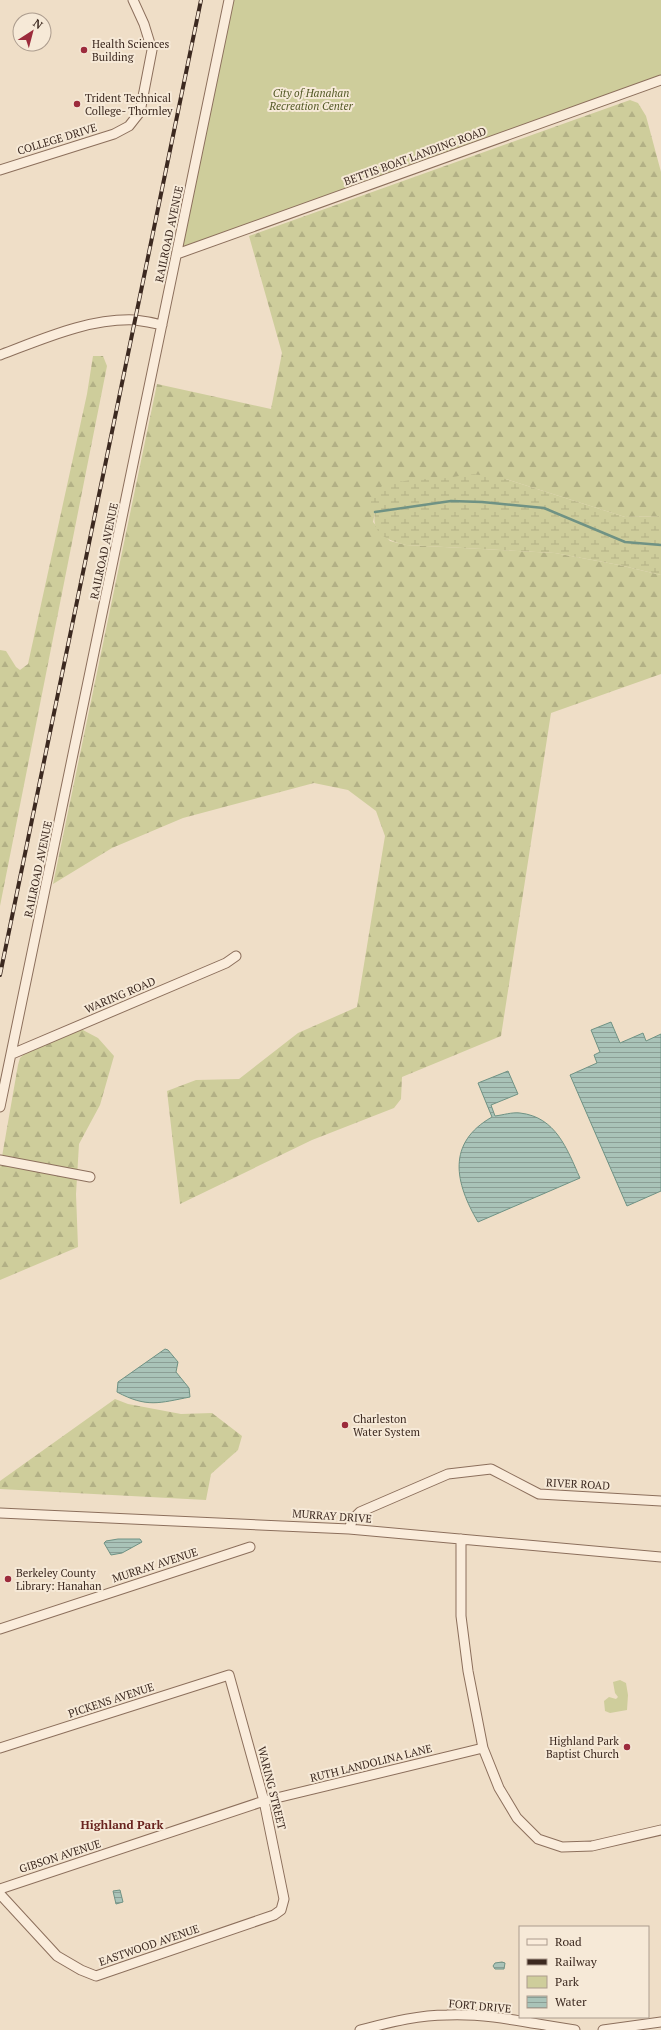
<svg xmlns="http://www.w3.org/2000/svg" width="661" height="2030" font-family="'PT Serif',serif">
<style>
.forest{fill:url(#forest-firs)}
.wetland{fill:url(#wetland-marsh)}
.park{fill:#cecd9b}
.water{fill:url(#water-rules);stroke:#6f9284}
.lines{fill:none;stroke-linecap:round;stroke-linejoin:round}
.stream{stroke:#6f9284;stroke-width:2.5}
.minor-casing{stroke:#8c6f5c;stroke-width:11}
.minor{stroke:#faecdb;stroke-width:9}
.rail-casing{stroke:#3c2920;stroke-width:4}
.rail{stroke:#f6e9d7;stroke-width:2.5;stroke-dasharray:8;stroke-linecap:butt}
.poi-dot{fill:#9c2b3c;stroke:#f6e9d7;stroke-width:1.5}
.labels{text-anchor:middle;stroke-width:4;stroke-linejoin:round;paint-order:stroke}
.poi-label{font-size:11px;fill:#3c2920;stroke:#f6e9d7;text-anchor:start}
.park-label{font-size:11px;font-style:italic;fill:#535926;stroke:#f6e9d7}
.street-label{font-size:11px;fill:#3c2920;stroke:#f6e9d7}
.neighbourhood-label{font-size:12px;font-weight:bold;fill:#69241f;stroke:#f6e9d7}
</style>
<defs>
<pattern id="forest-firs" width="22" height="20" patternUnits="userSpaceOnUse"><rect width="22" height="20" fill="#cecd9b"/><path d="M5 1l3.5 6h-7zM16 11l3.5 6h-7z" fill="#b2b085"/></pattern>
<pattern id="wetland-marsh" width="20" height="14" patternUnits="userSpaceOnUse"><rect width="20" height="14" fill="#cecd9b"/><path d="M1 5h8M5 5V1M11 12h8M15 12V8" fill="none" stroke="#b2b085"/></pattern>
<pattern id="water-rules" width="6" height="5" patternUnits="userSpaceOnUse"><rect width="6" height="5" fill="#a9c3b8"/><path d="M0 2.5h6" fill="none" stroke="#8b9e95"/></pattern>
</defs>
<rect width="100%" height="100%" fill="#efdec7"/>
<path class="forest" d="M630 100 638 103 646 116 661 172V516L625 517 506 479H414L375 512 373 522 390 541 406 545 555 553 619 565 661 575V674L551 713 501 1036 402 1077 401 1099 394 1108 312 1140 180 1204 167 1091 196 1080 239 1079 298 1033 357 1007 385 836 376 811 348 790 314 783 183 818 112 848 53 884 157 384 271 409 282 353 249 236Z
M93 356H103L107 366 0 906V650L6 651 16 667 20 670 28 664 87 394Z
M81 1029 98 1038 114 1056 100 1105 79 1144 76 1194 78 1247 0 1280V1168L18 1065 20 1058 25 1053Z
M115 1399 128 1404 181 1414 212 1413 242 1436 238 1450 211 1474 206 1500 0 1489V1481Z"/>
<path class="wetland" d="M474 474 506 479 625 517 661 516V575L619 565 555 553 406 545C387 540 371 534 375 512L367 502 382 486 414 479H439Z"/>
<path class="park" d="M229 0H661V80L177 254Z
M620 1680 626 1683 628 1695 627 1710 610 1713 605 1711 604 1701 609 1697 616 1699 618 1697 615 1693 613 1682Z"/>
<path class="water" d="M611 1022 620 1043 643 1033 646 1041 661 1034V1191L627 1206 570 1075 597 1063 594 1055 600 1052 591 1030Z
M508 1071 518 1094 491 1105 495 1116C503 1115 512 1112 520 1113 556 1117 567 1149 580 1178L478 1222C455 1183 446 1143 492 1117L478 1083Z
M165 1349 168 1350 178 1362 176 1372 189 1388 190 1397C159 1403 147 1408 117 1392L118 1382Z
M118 1539H140L142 1542 122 1553 111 1555 104 1543 106 1541Z
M120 1890 123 1902 116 1904 113 1891Z
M502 1962 505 1963 504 1969H495L493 1966 495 1963Z"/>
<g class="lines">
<path class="stream" d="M375 512 451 501 482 502 544 508 625 542 661 545"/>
<defs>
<path id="minor" d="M0 170 114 134 129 126 140 112 152 50 144 24 133 0
M177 254 661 80
M0 355C43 339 89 318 135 320 144 321 154 323 162 325
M12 1054 226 963 236 956
M0 1107 229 0
M0 1160 90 1177
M0 1513 349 1529 661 1557
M349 1529 353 1519 360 1512 448 1474 491 1469 539 1494 661 1501
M461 1539V1616L468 1671 483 1748 499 1788 517 1818 538 1839 562 1847 592 1846 661 1830
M0 1629 250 1547
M0 1748 229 1675 264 1801 284 1899 281 1910 274 1915 96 1976 81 1970 57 1956 0 1894
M0 1889 264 1801 483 1748
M360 2030C388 2023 417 2015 447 2015 489 2013 533 2024 575 2030
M603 2030 661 2022"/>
</defs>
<use href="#minor" class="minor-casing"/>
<use href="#minor" class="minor"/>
<defs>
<path id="rail" d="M0 975 201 0"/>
</defs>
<use href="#rail" class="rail-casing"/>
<use href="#rail" class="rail"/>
</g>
<g class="poi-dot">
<circle cx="84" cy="50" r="4"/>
<circle cx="77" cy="104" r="4"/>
<circle cx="345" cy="1425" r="4"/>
<circle cx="8" cy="1579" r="4"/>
<circle cx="627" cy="1747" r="4"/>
</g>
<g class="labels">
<g class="poi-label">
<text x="92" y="48">Health Sciences<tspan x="92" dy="13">Building</tspan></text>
<text x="85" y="102">Trident Technical<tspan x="85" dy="13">College- Thornley</tspan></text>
<text x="353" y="1423">Charleston<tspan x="353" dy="13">Water System</tspan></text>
<text x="16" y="1577">Berkeley County<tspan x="16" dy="13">Library: Hanahan</tspan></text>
<text x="619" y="1745" text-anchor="end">Highland Park<tspan x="619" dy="13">Baptist Church</tspan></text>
</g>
<g class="park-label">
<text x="311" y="97">City of Hanahan<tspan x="311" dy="13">Recreation Center</tspan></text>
</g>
<g class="street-label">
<text transform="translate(57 139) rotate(-17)" y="4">COLLEGE DRIVE</text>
<text transform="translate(415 156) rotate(-20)" y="4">BETTIS BOAT LANDING ROAD</text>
<text transform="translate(169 234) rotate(-78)" y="4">RAILROAD AVENUE</text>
<text transform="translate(104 551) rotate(-78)" y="4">RAILROAD AVENUE</text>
<text transform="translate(38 869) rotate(-78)" y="4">RAILROAD AVENUE</text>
<text transform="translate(120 995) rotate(-23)" y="4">WARING ROAD</text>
<text transform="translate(578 1484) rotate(3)" y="4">RIVER ROAD</text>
<text transform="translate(332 1516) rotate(4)" y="4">MURRAY DRIVE</text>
<text transform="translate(155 1565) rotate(-18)" y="4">MURRAY AVENUE</text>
<text transform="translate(111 1700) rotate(-18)" y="4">PICKENS AVENUE</text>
<text transform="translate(371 1763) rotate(-14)" y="4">RUTH LANDOLINA LANE</text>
<text transform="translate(272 1788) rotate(76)" y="4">WARING STREET</text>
<text transform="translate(60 1856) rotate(-18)" y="4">GIBSON AVENUE</text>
<text transform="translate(149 1945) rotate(-19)" y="4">EASTWOOD AVENUE</text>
<text transform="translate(480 2006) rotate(5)" y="4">FORT DRIVE</text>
</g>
<g class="neighbourhood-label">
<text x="122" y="1829">Highland Park</text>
</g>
</g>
<rect x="519" y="1926" width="130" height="92" fill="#f6e9d7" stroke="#ac9c8e"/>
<rect x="527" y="1939" width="20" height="6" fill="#faecdb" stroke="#ac9c8e"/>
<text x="555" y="1946" font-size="12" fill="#3c2920">Road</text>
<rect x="527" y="1959" width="20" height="6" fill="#3c2920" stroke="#ac9c8e"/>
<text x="555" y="1966" font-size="12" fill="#3c2920">Railway</text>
<rect x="527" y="1976" width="20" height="12" fill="#cecd9b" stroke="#ac9c8e"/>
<text x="555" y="1986" font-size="12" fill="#3c2920">Park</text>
<rect x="527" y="1996" width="20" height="12" fill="url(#water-rules)" stroke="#ac9c8e"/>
<text x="555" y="2006" font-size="12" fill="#3c2920">Water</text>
<g transform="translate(32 32) rotate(36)"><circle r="19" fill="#f6e9d7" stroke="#ac9c8e"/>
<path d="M0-3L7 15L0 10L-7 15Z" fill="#9c2b3c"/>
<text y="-6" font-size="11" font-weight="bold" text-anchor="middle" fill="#3c2920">N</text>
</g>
</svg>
